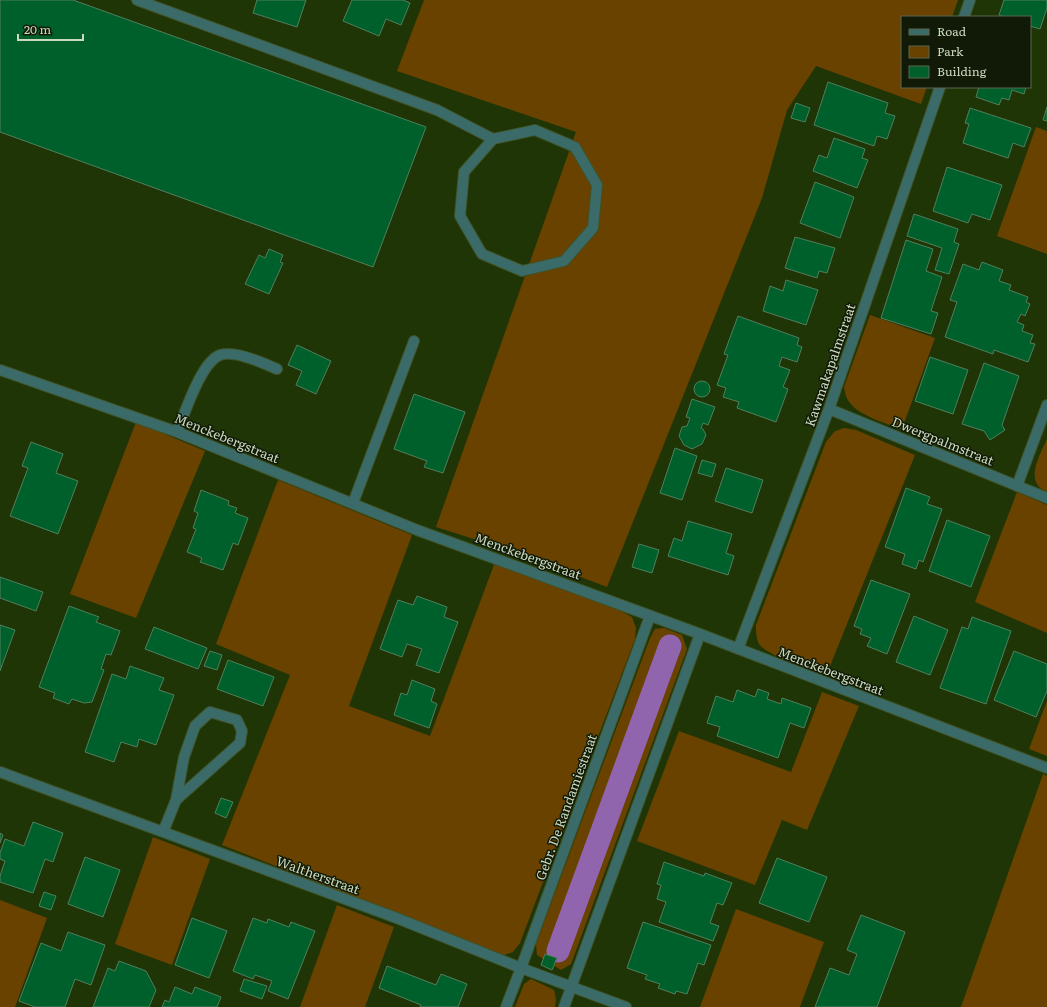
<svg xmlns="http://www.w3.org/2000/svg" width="1047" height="1007" font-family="Literata,serif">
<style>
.green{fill:#6a4200}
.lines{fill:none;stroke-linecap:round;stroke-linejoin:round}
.canal{stroke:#9165ad;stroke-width:23}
.building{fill:#00602b;stroke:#507f5c}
.minor-casing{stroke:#3f5327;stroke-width:12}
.minor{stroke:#3b6b68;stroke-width:10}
.labels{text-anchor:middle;stroke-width:3;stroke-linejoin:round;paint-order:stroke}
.street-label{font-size:13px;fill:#cbd9bf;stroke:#101a07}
</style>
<rect width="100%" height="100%" fill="#203506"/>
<path class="green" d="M424 0H958L952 17H902V87H927L921 104 816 66 787 110 762 198 607 587 515 552 436 527 576 132 397 71Z
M1036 127 1047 131V254L997 236Z
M870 315 935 338 902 429C888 424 860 416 851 404 846 399 845 393 844 387Z
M136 422 205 451 136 618 70 594Z
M844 428 856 430 915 455 826 676C812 670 766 655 759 644 756 638 756 631 756 625L826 442 835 431Z
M1047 439V492C1023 482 1040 455 1047 439Z
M278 480 412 535 349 706 430 736 495 562 619 610 632 617 636 628 635 639 520 943 513 952 504 955 222 845 290 675 216 644Z
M1017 492 1047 505V633L975 602Z
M664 628 682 635 687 649 571 964 561 970 537 955 536 944 650 638 655 629Z
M822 692 859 706 807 830 782 820 755 885 637 841 679 731 791 772Z
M1047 701V756L1029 749Z
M1043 774 1047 776V1007H961Z
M153 837 210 859 172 965 115 944Z
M0 900 47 918 15 1007H0Z
M337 905 394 927 365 1007H300Z
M736 909 824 942 800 1007H700Z
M531 979 554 990 556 999 555 1007H515L524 984Z"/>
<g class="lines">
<path class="canal" d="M558 951 670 646"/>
</g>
<path class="building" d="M0 0H73L426 127 373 267 0 132Z
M257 0H306L297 27 253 13Z
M352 0H403L410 3 401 25 386 19 379 36 343 21Z
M1004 0H1047V8L1040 29 1030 26V17H1004L999 15Z
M828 82 888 103 885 113 895 116 887 139 877 136 874 146 814 125Z
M979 87H1026L1024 94 1012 90 1009 100 1002 98 999 105 976 97Z
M796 103 810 108 805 122 791 118Z
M1047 107V121L1043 120Z
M970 108 1031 128 1024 147 1013 143 1008 158 963 143 969 124 965 123Z
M834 138 865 149 862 158 868 160 857 188 813 171 819 155 827 158Z
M947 167 1002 185 990 220 972 214 968 223 933 211Z
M815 182 854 197 840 238 800 223Z
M914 214 958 229 954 242 959 244 949 274 935 270 942 248 907 236Z
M795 237 835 248 827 273 819 271 817 278 785 268Z
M906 240 933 249 926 271 942 277 931 311 938 313 931 334 881 318Z
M269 249 283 255 280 262 283 263 269 294 245 284 259 255 265 258Z
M982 262 1003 270 999 281 1011 285 1009 290 1028 297 1026 302 1030 304 1025 316 1021 314 1017 322 1024 325 1022 331 1033 335 1030 343 1035 344 1028 362 994 350 993 354 945 337 957 302 950 300 963 264 979 270Z
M786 280 818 290 806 325 763 311 770 286 783 291Z
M738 316 799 338 797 345 802 347 797 362 782 357 779 366 790 370 783 387 788 389 776 422 737 408 739 402 723 397 726 388 717 385 728 355 724 354Z
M297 345 331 361 316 394 296 385 302 371 288 365Z
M930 357 968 370 953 414 915 401Z
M984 363 1019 376 1002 425 1005 430 990 440 984 431 962 424Z
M694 389a8 8 0 1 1 16 0a8 8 0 1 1-16 0Z
M414 394 465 412 443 473 424 467 427 461 394 449Z
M692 399 715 407 708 425 703 423 701 428 703 429 706 435 702 444 692 449 684 445 679 436 682 427 687 426 690 418 686 417Z
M31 442 63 454 56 473 78 481 58 534 10 516 28 468 22 466Z
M675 448 697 456 682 500 660 493Z
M702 460 716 464 712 477 698 473Z
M726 468 763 480 752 513 715 501Z
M906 488 930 497 927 504 942 509 923 562 919 560 916 569 902 564 905 554 885 547Z
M201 490 229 501 228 505 237 508 235 513 248 518 238 545 233 543 223 570 200 562 202 558 187 552 196 529 193 528 198 513 194 511Z
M947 520 990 536 971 587 929 571Z
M688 521 732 534 726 553 734 556 728 575 668 556 674 538 682 541Z
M639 544 659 550 652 573 632 567Z
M0 577 43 592 36 611 0 598Z
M871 580 910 594 887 654 867 646 871 638 860 634 862 629 854 626Z
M417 596 447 607 444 617 458 622 439 673 416 665 422 649 407 644 402 657 380 649 398 600 413 605Z
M69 606 99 617 96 622 120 631 111 655 106 654 101 669 104 670 92 702 84 703 72 699 69 704 53 698 55 693 39 687Z
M914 616 948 630 930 675 896 662Z
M972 617 1011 631 986 704 940 688 962 627 968 629Z
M0 625 15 630 0 671Z
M154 627 207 648 198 669 145 649Z
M210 651 222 655 217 670 204 666Z
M1014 651 1047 664V691L1036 717 994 700Z
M228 660 274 677 263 706 217 689Z
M130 666 164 678 159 690 174 695 156 745 139 739 137 747 121 742 114 762 85 752 112 674 126 679Z
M412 680 435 689 431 701 437 704 429 728 394 715 401 693 407 695Z
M758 689 769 693 767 699 781 704 782 698 811 708 804 728 790 723 778 758 717 736 720 727 707 723 716 696 733 702 737 690 755 697Z
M221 798 233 802 226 818 215 813Z
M33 822 63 833 53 862 45 859 33 893 0 882V876L5 861 0 859V853L5 839 24 846Z
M0 833 3 835 0 843Z
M85 857 120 870 103 917 68 904Z
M777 858 827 877 809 922 759 903Z
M664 862 704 876 705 873 732 883 723 905 717 903 710 923 719 926 713 941 659 922 666 902 657 899 661 885 657 884Z
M44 892 56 896 51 910 39 906Z
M861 915 905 932 877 1007H815L830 968 849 975 857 954 847 950Z
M192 918 227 931 209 978 175 965Z
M253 918 267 923 268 919 289 927 291 922 315 931 288 999 268 991 272 981 255 975 253 979 233 971Z
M643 922 711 945 704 965 698 963 687 994 676 991 675 994 658 988 660 984 645 979 647 975 627 968Z
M68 932 105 945 91 985 75 979 65 1007H35L19 1001 41 943 61 951Z
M545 954 557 958 552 970 541 965Z
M119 961 146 971 156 990 149 1007H93L108 968 115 971Z
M387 966 436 985 441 974 467 984 458 1007H420L421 1005 379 988Z
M244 979 267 986 262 999 240 991Z
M175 987 192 994 195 987 221 997 217 1007H162L165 1000 169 1002Z"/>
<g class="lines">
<defs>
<path id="minor" d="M137 0 437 110 493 139 535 130 575 147 597 185 593 228 564 261 522 271 482 254 460 216 464 172 493 139
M964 17 970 0
M0 370 177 432 417 530 700 634 1047 768
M829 409 1047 498
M177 432C185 413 201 362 220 355 235 350 263 363 277 369
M1017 486 1047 405
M353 503 414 341
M738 649 829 409 940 87
M0 772 394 917 521 968 626 1007
M163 832 176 800 184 757 195 726 210 712 237 720 242 731 240 743 176 800
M506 1007 521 968 650 616
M564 1007 700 634"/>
</defs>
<use href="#minor" class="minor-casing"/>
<use href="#minor" class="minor"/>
</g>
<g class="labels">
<g class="street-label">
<text transform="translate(830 365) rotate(-71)" y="5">Kawmakapalmstraat</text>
<text transform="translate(227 438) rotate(22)" y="5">Menckebergstraat</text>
<text transform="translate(943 441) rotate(22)" y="5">Dwergpalmstraat</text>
<text transform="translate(528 556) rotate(20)" y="5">Menckebergstraat</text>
<text transform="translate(831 671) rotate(21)" y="5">Menckebergstraat</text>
<text transform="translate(566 807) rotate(-70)" y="5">Gebr. De Randamiestraat</text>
<text transform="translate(318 875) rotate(20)" y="5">Waltherstraat</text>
</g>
</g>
<rect x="901" y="16" width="130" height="72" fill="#101a07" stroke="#5b6651"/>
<rect x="909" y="29" width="20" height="6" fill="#3b6b68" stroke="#5b6651"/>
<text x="937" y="36" font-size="12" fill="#cbd9bf">Road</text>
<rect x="909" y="46" width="20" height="12" fill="#6a4200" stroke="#5b6651"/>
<text x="937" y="56" font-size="12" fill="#cbd9bf">Park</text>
<rect x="909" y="66" width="20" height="12" fill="#00602b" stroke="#5b6651"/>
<text x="937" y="76" font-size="12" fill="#cbd9bf">Building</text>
<path d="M18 34v6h65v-6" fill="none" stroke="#cbd9bf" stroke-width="2"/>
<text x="24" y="34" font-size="12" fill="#cbd9bf" stroke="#101a07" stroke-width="3" paint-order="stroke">20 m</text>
</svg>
